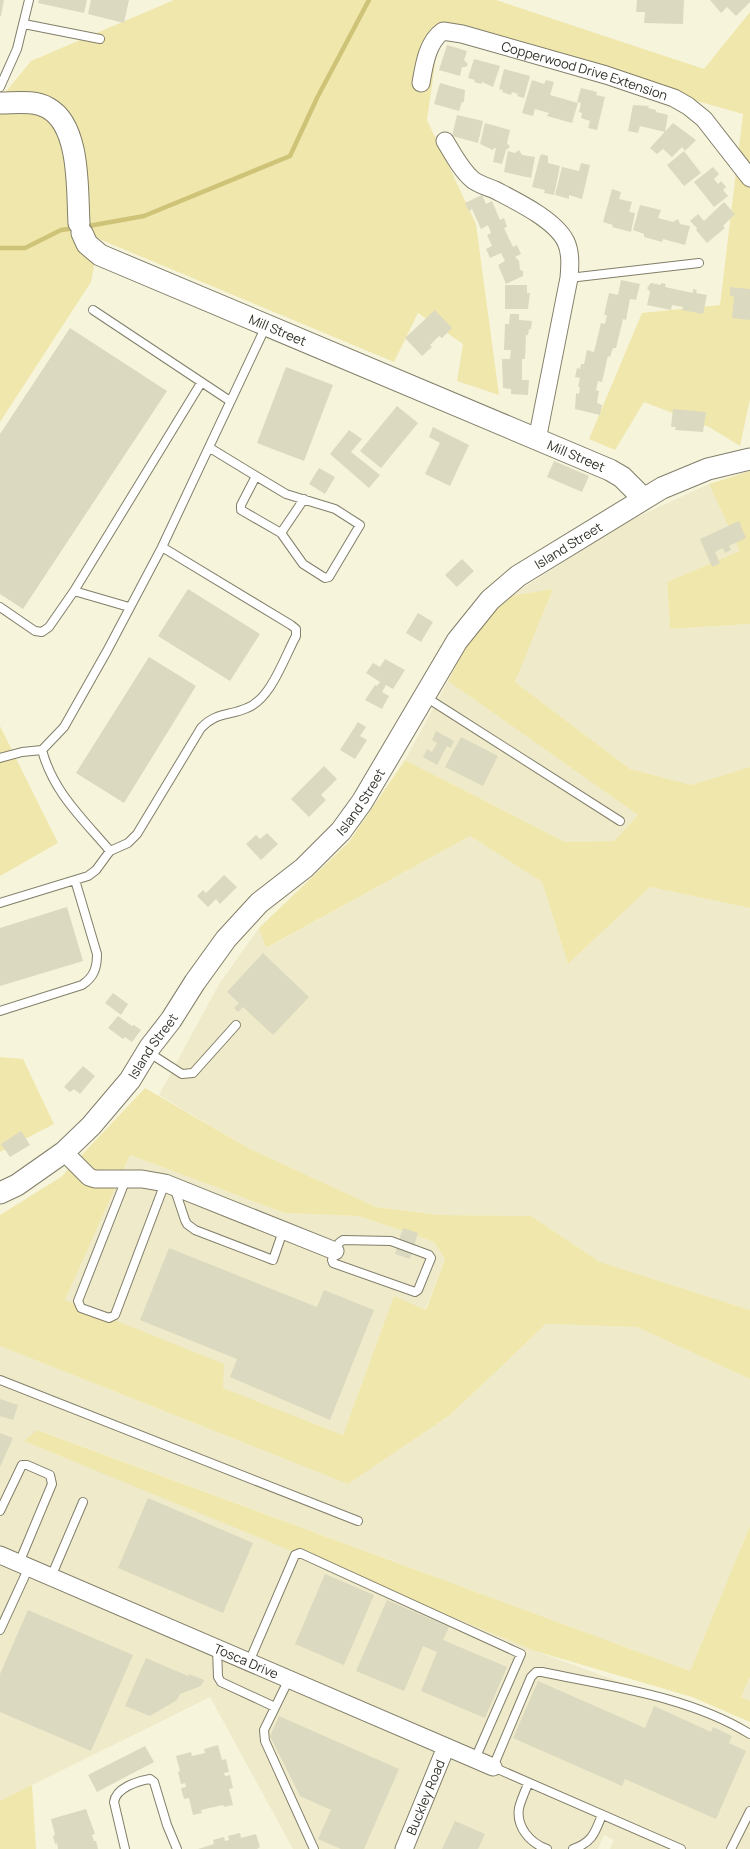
<svg xmlns="http://www.w3.org/2000/svg" width="750" height="1849" font-family="Manrope,sans-serif">
<style>
.built{fill:#eeeaca}
.green{fill:#f0e7ad;fill-rule:evenodd}
.lines{fill:none;stroke-linecap:round;stroke-linejoin:round}
.stream{stroke:#cec377;stroke-width:4.5}
.building{fill:#dcd9c1}
.service-casing{stroke:#827e69;stroke-width:10}
.minor-casing{stroke:#827e69;stroke-width:19}
.tertiary-casing{stroke:#827e69;stroke-width:23}
.service{stroke:#fff;stroke-width:8}
.minor{stroke:#fff;stroke-width:17}
.tertiary{stroke:#fff;stroke-width:21}
.labels{text-anchor:middle;stroke-width:3;stroke-linejoin:round;paint-order:stroke}
.street-label{font-size:13px;fill:#313027;stroke:#f7f4dc}
</style>
<rect width="100%" height="100%" fill="#f7f4dc"/>
<path class="built" d="M709 484 741 551 667 582 670 629 750 624V767L691 785 630 769 515 682 553 589 511 596 622 524Z
M448 681 638 815 614 841 565 842 405 760Z
M470 836 542 882 568 964 650 887 750 908V1310L600 1262 531 1216 440 1215 376 1207 250 1149 159 1095 219 984 259 928 267 948Z
M130 1155 285 1213 359 1216 434 1242 445 1259 425 1310 394 1296 343 1435 223 1388 65 1300Z
M546 1324 637 1327 750 1379V1526L690 1671 38 1430 25 1441 535 1651 750 1729V1849H610L614 1840 604 1835 598 1849H293L210 1697 0 1801V1346L348 1484 450 1415Z
M750 1677V1701L741 1697Z"/>
<path class="green" d="M174 0H496L704 69 750 12V399L740 446 709 427 644 402 615 450 589 439 642 313 720 305 743 114 440 29 427 120 476 224 499 395 457 381 463 344 418 313 394 362 99 239 91 282 0 422V99L31 61Z
M750 471V624L670 629 667 582 740 551 709 484Z
M553 589 515 682 630 769 691 785 750 767V908L650 887 568 964 542 882 470 836 266 948 259 928 349 842 405 760 565 842 614 841 638 815 448 681 476 628 511 596Z
M0 726 58 843 0 876Z
M0 1057 23 1059 54 1124 0 1152Z
M145 1088 250 1149 376 1207 440 1215 531 1216 600 1262 750 1310V1379L637 1327 546 1324 450 1415 348 1484 0 1346V1215L61 1177ZM130 1155 285 1213 359 1216 434 1242 445 1259 426 1310 394 1296 343 1435 223 1388 224 1364 65 1300Z
M37 1430 690 1671 750 1526V1677L741 1697 750 1701V1722L692 1697 535 1651 24 1441Z
M32 1785 36 1849H0V1801Z"/>
<g class="lines">
<path class="stream" d="M83 227 144 216 290 156 317 98 369 0
M0 248H25L61 230 76 228"/>
</g>
<path class="building" d="M0 0H4L1 16H0Z
M39 0H87L84 13 38 3Z
M91 0H129L124 23 88 14Z
M637 0H684L683 24 644 23 645 12H636Z
M710 0H750V2L736 16 727 7 721 13Z
M447 45 467 51 464 60 468 64 466 67H462L460 76 439 70Z
M474 59 500 66 493 87 482 82 481 84 474 82 475 80 468 78Z
M504 69 530 76 524 98 517 96 518 94 512 92 511 95 502 92 503 90 499 89Z
M532 80 544 84 546 80 554 82 550 95 578 103 572 123 547 116 549 113 535 109 533 116 522 113Z
M440 83 465 90 464 102H462L459 111 434 104Z
M581 88 597 92 596 95 605 97 597 130 588 128 590 121 581 118 582 113 579 112 581 103 577 102Z
M633 105 649 106 648 108 656 110V112L668 115 665 132 640 126 638 133 628 131Z
M457 115 483 121 478 143 452 136Z
M485 123 510 130 507 143 510 147 506 150 502 164 493 162 496 148H494L493 150 480 144Z
M673 123 696 140 685 151 682 147 672 157 663 149 657 154 650 148Z
M519 150 522 155 535 157 531 178 504 172 508 151 515 153Z
M684 151 701 173 684 186 667 165Z
M542 154 548 156V163L560 166 554 195 544 193 545 190 532 187 540 156Z
M581 163 590 165 582 199 569 195V199L555 195 562 167 579 171Z
M713 167 719 174 714 179 718 184 721 181 726 187 723 190 728 196 714 207 694 182Z
M612 189 621 192 619 199 632 202 629 212 635 213 631 232 612 227 613 225 603 222Z
M482 195 486 204 492 201 500 220 504 218 507 227 504 228 513 247 517 245 521 254 515 257 519 261 520 270 523 271V276L506 284 498 265 505 261 501 253 490 258 486 249 492 246 487 235 491 233 488 225 481 229 472 209 469 211 465 203Z
M724 202 735 214 723 226 725 228 707 243 696 230 697 228 690 221 698 214 704 221Z
M640 205 661 210 658 218 673 222 678 219 680 224 690 226 685 245 663 239 662 242 644 237V234L633 230Z
M621 280 640 284 636 300 630 299 626 320 623 319 616 348H613L610 357 608 356 602 382 598 381 596 390 599 391 597 403 602 405 600 415 575 409 576 393 579 394 580 387H578L580 378 575 377 577 368 580 369 581 364H584L587 350 594 352 601 323 605 324 607 315H604L609 293 618 295Z
M651 283 661 285V283L666 284 665 287 693 293V289L697 290 696 293 707 295 703 314 682 310 683 307 672 305 671 310 647 305 650 292 647 288Z
M505 285H527V293H530L528 309H505Z
M730 287 750 289V320L732 318 734 296H730Z
M435 310 452 328 442 338 439 336 430 345 432 347 422 356 405 338Z
M510 314H519V320L532 321 531 329H529L528 335H526L525 359H522V380H529L528 395 511 394V389L503 388 502 359H510L511 350H504L505 324H509Z
M70 328 167 391 23 609 0 594V434Z
M286 367 333 385 304 461 257 443Z
M397 406 418 423 381 468 360 451Z
M673 409 706 412 703 432 675 430 676 427H671Z
M433 427 469 445 450 486 425 474 440 443 429 437Z
M349 430 362 439 351 452 380 475 369 488 330 454Z
M554 461 589 476 582 492 547 477Z
M319 468 335 477 325 494 309 484Z
M739 521 746 538 729 546 731 550 725 553 723 548 715 552 720 563 712 567 700 539Z
M462 559 474 571 457 587 445 575Z
M188 589 260 634 230 681 158 636Z
M418 613 433 622 421 642 406 633Z
M149 657 196 686 124 803 76 773Z
M385 659 405 670 393 689 386 685 382 692 389 696 382 709 365 700 375 685 377 686 380 682 366 673 373 663 380 667Z
M358 722 366 727 360 736 367 740 355 759 340 750Z
M436 731 454 741 451 748 447 746 437 765 423 757 427 749 432 752 437 743 432 740Z
M461 737 498 756 483 786 445 767Z
M324 766 337 779 321 795 326 800 309 817 291 799Z
M267 833 278 844 261 860 246 844 256 835 260 839Z
M224 875 237 887 220 904 216 899 208 907 197 896 203 890 206 893Z
M67 907 83 961 0 986V928Z
M263 953 309 997 273 1035 243 1007 238 1012 234 1008 239 1003 227 992Z
M113 993 128 1004 121 1015 105 1003Z
M118 1016 132 1026 134 1025 141 1030 132 1042 125 1037 123 1039 108 1028Z
M83 1066 95 1076 80 1094 74 1089 70 1092 64 1087Z
M21 1131 30 1145 10 1157 1 1144Z
M403 1228 418 1233 410 1259 395 1254Z
M169 1248 317 1307 324 1290 374 1310 330 1420 230 1377 237 1359 140 1320Z
M0 1399 18 1405 13 1420 0 1416Z
M0 1433 13 1438 0 1467Z
M148 1498 253 1543 223 1613 118 1568Z
M325 1574 374 1595 344 1665 295 1644Z
M387 1600 449 1627 443 1640 507 1667 485 1718 421 1691 437 1652 423 1646 404 1691 356 1671Z
M28 1610 133 1655 91 1751 0 1712V1674Z
M146 1658 188 1676 189 1674 204 1680 201 1686 180 1694 177 1700 150 1716 125 1706Z
M538 1681 645 1728 654 1706 711 1732 713 1727 732 1736 729 1743 746 1751 716 1819 625 1779 622 1786 513 1738Z
M279 1716 399 1769 364 1849H341L318 1839 331 1810 300 1796 270 1736Z
M218 1745 222 1760 226 1759 229 1772 224 1773 225 1776 230 1775 233 1788 229 1789 233 1805 224 1807 223 1805 201 1810 202 1813 193 1815 189 1798 184 1799 181 1788 186 1787 185 1783 181 1784 178 1772 180 1771 176 1756 191 1752 192 1756 205 1753 204 1749Z
M145 1746 154 1762 97 1792 88 1775Z
M86 1809 95 1834 92 1835 94 1841H96L98 1849H58L57 1843 55 1844 53 1836 55 1835 51 1819Z
M455 1821 485 1834 478 1849H442Z
M240 1833 241 1838 256 1834 260 1847 257 1849H198L214 1844 213 1840 224 1837 225 1841 229 1840 228 1836Z"/>
<g class="lines">
<defs>
<path id="service" d="M24 24 100 39
M0 87 17 49 29 0
M569 278 699 263
M93 310 230 401
M210 448 256 476 241 505V510L281 533 303 564 325 578 329 577 360 525 335 509 286 494 256 476
M281 533 304 499
M74 591 129 607
M0 607 35 631 42 632 49 627 74 591 201 383
M424 696 620 821
M42 750 64 727 107 651 162 547 266 326
M0 758 22 752 42 750C53 792 83 819 110 851
M0 903 75 880
M0 1011 82 985C94 977 97 968 97 954L75 880 88 876 96 870 110 851 128 843 137 834 201 728C216 712 229 716 247 708 271 699 284 658 296 636V629L291 625 162 547
M148 1052 182 1074 193 1073 236 1025
M126 1179 78 1301 81 1308 109 1318 115 1315 165 1183
M174 1187 185 1220 187 1224 195 1230 273 1260 283 1231
M343 1240 391 1241 429 1255 431 1258 418 1290 415 1292 333 1263 332 1260 339 1243Z
M0 1380 358 1521
M0 1511 22 1465H27L50 1475 52 1484 19 1563
M51 1577 83 1502
M0 1630 29 1567
M217 1648 218 1677 221 1682 275 1707
M249 1662 295 1555 300 1553 521 1654 475 1759
M289 1679 264 1730 265 1741 314 1849
M528 1784C525 1791 521 1800 519 1808 516 1827 530 1843 547 1849
M125 1849 114 1802C116 1788 137 1781 150 1779L154 1782 167 1825 177 1849
M573 1849C593 1842 595 1832 602 1815
M681 1849 493 1767 531 1677 536 1672H542C612 1687 688 1696 750 1734
M731 1849 750 1811"/>
<g id="minor">
<path id="s1" d="M421 83C424 66 427 42 443 31L462 34 606 75 674 98 688 106 704 119 750 178"/>
<path d="M445 141C453 154 461 170 473 180 480 185 488 187 495 190 516 201 556 220 566 242 571 253 570 266 569 278L537 440"/>
<path d="M64 1152 89 1177 95 1179H142L165 1183 335 1251"/>
<path id="s2" d="M0 1555 493 1767"/>
<path id="s3" d="M404 1849 446 1747"/>
</g>
<g id="tertiary">
<path d="M0 103C16 103 34 100 48 108 81 126 77 192 79 223"/>
<path id="s4" d="M82 233 87 244 100 255 610 470 622 477 643 498"/>
<path id="s5" d="M0 1193 17 1185 64 1152 91 1126 130 1080 150 1047 171 1020 195 982 226 939 259 903 304 868 341 831 362 802 457 641 490 600 518 576 662 488 708 469 750 459"/>
</g>
</defs>
<use href="#service" class="service-casing"/>
<use href="#minor" class="minor-casing"/>
<use href="#tertiary" class="tertiary-casing"/>
<use href="#service" class="service"/>
<use href="#minor" class="minor"/>
<use href="#tertiary" class="tertiary"/>
</g>
<g class="labels">
<g class="street-label">
<text dy="5" stroke="none"><textPath href="#s1" startOffset="205">Copperwood Drive Extension</textPath></text>
<text dy="5" stroke="none"><textPath href="#s4" startOffset="222">Mill Street</textPath></text>
<text dy="5" stroke="none"><textPath href="#s4" startOffset="546">Mill Street</textPath></text>
<text dy="5" stroke="none"><textPath href="#s5" startOffset="874">Island Street</textPath></text>
<text dy="5" stroke="none"><textPath href="#s5" startOffset="538">Island Street</textPath></text>
<text dy="5" stroke="none"><textPath href="#s5" startOffset="215">Island Street</textPath></text>
<text dy="5" stroke="none"><textPath href="#s2" startOffset="268">Tosca Drive</textPath></text>
<text dy="5" stroke="none"><textPath href="#s3" startOffset="56">Buckley Road</textPath></text>
</g>
</g>
</svg>
